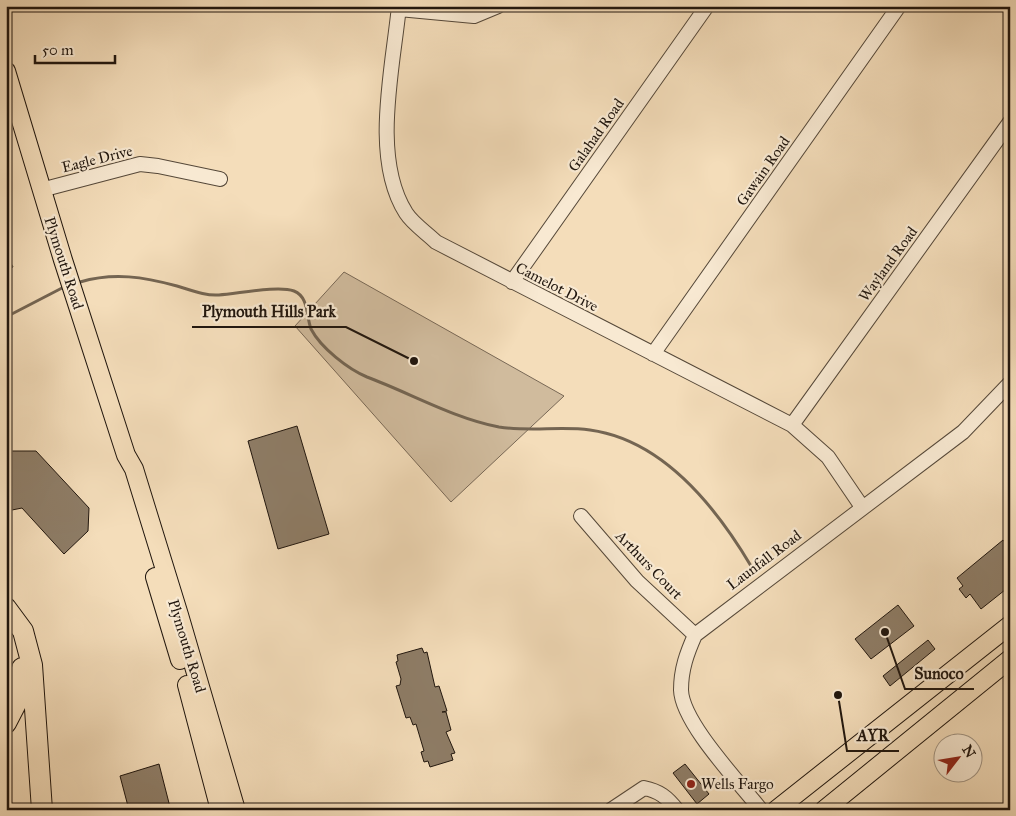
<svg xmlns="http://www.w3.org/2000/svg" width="1016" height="816" font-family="'IM FELL Great Primer',serif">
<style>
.green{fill:#d0bb9d;stroke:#786856}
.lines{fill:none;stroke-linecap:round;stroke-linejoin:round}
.stream{stroke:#746552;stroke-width:3}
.building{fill:#8e7d67;stroke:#20160e}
.minor-casing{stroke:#554839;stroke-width:16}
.major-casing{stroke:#20160e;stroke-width:20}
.highway-casing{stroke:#20160e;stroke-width:22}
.minor{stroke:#f8e9d2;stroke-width:14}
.major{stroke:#f4ddba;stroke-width:18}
.highway{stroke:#f4ddba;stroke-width:20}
.poi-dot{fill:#8f2418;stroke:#f8e9d2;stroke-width:2}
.labels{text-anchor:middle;stroke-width:4.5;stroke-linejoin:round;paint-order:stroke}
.street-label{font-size:15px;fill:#20160e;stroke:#f8e9d2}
.poi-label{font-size:15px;fill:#20160e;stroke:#f8e9d2;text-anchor:start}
.leader{fill:none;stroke:#20160e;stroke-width:2}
.callout-dot{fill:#20160e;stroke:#f8e9d2;stroke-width:2}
.callout-label{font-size:16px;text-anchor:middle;font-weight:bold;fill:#20160e;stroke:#f8e9d2;stroke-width:4.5;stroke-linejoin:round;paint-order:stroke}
</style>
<rect width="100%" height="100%" fill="#f4ddba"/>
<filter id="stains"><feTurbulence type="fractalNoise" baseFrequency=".004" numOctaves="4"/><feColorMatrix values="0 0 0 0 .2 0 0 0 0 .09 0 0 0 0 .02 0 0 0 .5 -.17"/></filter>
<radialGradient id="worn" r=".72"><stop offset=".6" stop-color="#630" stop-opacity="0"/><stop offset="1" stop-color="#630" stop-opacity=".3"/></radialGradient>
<path class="green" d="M344 272 564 396 451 502 295 326Z"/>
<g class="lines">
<path class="stream" d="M80 282C114 272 144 277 177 286 191 290 204 296 219 295 237 294 278 285 294 291 309 297 306 316 311 329 321 348 348 369 367 377 410 393 453 418 499 427 530 432 560 426 590 430 663 440 716 507 751 566
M6 317 62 288"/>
</g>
<path class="building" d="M6 254 13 267 9 269 10 272 6 274Z
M297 426 329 534 278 549 248 441Z
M6 451H36L89 508 88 531 64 554 22 508 12 510 6 505Z
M1003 540 1010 548V586L981 609 970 594 966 598 959 589 963 586 957 578Z
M898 605 914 626 871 659 855 639Z
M928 640 935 649 890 686 883 676Z
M422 648 424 653 427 652 435 687 439 686 447 711 442 712H446L451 730 446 732 455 753 451 754 453 760 430 767 428 761 424 762 421 752 424 751 416 724 413 725 410 717 406 718 396 686 400 685 401 679 396 662 398 661 397 655Z
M159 764 170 807 159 810H129L120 776Z
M685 764 709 794 697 804 673 773Z"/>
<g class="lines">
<defs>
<path id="minor" d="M399 6C393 68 371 158 406 213 413 224 427 233 436 242L792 425 828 457 862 507
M399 9 474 16 498 6
M41 190 140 164 158 166 220 179
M512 282 707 6
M653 354 899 6
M792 425 1010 122
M581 516 637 581 695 635
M611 810 644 788C659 791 667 797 677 810
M761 810C740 783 682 723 681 690 681 669 687 653 695 635L963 432 1010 383"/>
<path id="major" d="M6 71 63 260 126 455 134 469 179 615 236 810
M155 577 180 660
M187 685 220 810
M776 810 1010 625
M824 810 1010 659"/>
<path id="highway" d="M6 608 23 631 32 665 42 810
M6 723 21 694 22 668"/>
</defs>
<use href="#minor" class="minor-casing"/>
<use href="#major" class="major-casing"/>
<use href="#highway" class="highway-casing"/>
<use href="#minor" class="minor"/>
<use href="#major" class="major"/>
<use href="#highway" class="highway"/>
</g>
<circle class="poi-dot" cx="691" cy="784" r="5"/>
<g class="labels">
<g class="street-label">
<text transform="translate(596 135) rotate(-55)" y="5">Galahad Road</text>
<text transform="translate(97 159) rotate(-14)" y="5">Eagle Drive</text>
<text transform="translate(763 171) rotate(-55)" y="5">Gawain Road</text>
<text transform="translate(64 263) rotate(72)" y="5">Plymouth Road</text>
<text transform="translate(888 264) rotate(-54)" y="5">Wayland Road</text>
<text transform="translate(557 287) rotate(27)" y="5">Camelot Drive</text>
<text transform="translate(764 560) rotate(-37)" y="5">Launfall Road</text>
<text transform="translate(649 565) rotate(46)" y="5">Arthurs Court</text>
<text transform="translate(187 646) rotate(73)" y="5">Plymouth Road</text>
</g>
<g class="poi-label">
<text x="701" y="789">Wells Fargo</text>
</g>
</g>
<path class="leader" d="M414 361L346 327H192M885 632L905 689H974M838 695L847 751H899"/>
<g class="callout-dot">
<circle cx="414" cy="361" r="5"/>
<circle cx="885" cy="632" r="5"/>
<circle cx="838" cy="695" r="5"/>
</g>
<g class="callout-label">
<text x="269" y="317">Plymouth Hills Park</text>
<text x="939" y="679">Sunoco</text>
<text x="873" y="741">AYR</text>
</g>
<rect width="1016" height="816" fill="none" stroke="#f4ddba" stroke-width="25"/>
<rect x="8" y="8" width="1001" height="801" fill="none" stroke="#20160e" stroke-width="2.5"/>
<rect x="12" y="12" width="991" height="791" fill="none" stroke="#20160e"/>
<g transform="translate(958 758) rotate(59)"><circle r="24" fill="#f8e9d2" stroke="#a29584"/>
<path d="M0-4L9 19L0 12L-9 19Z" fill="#8f2418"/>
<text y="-8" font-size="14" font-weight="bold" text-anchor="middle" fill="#20160e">N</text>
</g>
<path d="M35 55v8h80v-8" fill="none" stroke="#20160e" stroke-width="2.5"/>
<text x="42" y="55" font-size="15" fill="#20160e" stroke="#f8e9d2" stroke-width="4" paint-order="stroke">50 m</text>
<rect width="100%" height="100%" filter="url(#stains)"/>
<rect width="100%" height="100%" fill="url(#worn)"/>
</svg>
